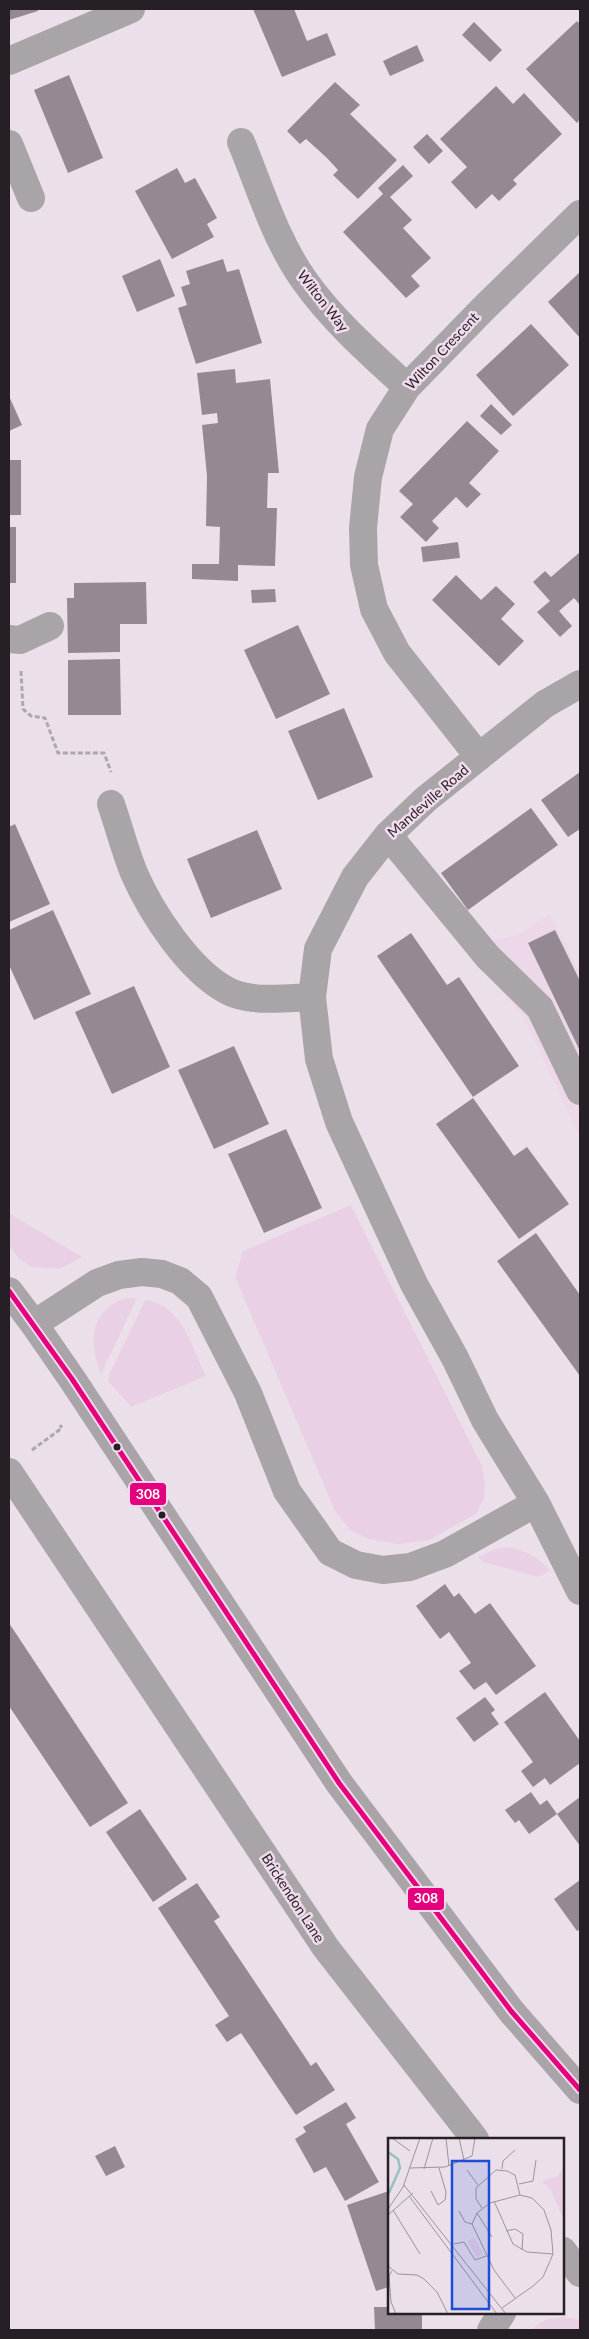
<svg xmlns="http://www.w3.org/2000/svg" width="589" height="2339" font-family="Lato,sans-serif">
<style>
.built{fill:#ecd8e8}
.green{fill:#e9d0e5}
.building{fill:#948992}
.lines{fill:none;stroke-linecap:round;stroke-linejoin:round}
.path{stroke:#ada8ad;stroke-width:3;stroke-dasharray:5 2.5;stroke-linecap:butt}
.minor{stroke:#a9a4a8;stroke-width:28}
.bus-1-casing{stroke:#f0dbec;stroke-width:9}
.bus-1{stroke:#e5007d;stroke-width:5}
.bus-dot{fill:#261f25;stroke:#f0dbec;stroke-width:2}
.labels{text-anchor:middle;stroke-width:5;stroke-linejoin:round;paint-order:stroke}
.street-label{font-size:14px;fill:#261f25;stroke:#f0dbec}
.inset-river{fill:none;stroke:#98c1c2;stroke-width:2.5}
.inset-road{fill:none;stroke:#9c939b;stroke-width:1}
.view{fill:#1d4ed8;fill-opacity:0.15;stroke:#1d4ed8;stroke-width:2.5}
.inset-edge{fill:none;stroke:#261f25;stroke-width:2.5}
.line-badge{stroke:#f0dbec;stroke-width:2}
.badge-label{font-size:14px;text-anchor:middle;font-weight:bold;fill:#fff}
</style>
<rect width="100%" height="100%" fill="#ebe0e9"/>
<path class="built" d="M425 857 490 941 517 935 550 914 580 975V1138L523 1016 405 879Z"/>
<path class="green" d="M351 1205 482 1466 485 1482 484 1499 476 1514 429 1540 398 1544 369 1539 350 1530 335 1511 235 1277 243 1251Z
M9 1213 82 1257H83L60 1269 32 1267 19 1259 9 1245Z
M128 1298H137L101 1374C88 1344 90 1306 128 1298Z
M145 1300C182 1304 192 1348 206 1376L131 1407 108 1381 110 1373Z
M507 1547C525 1550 538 1557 550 1570L539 1577 483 1562 478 1557 496 1549Z
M563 2317 580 2320V2330H530L547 2319Z"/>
<path class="building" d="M9 9H37L38 11 9 20Z
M253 9H294L307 41 327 33 336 55 282 77Z
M577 21 580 24V119L577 123 526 69Z
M474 22 502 50 490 62 462 35Z
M417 45 424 61 390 76 383 61Z
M69 75 103 158 68 173 34 90Z
M335 82 360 105 350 114 397 160 358 199 333 175 338 170 327 158 306 139 300 144 287 131Z
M496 86 513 104 524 93 562 134 513 180 517 184 499 201 492 194 476 209 451 182 467 167 440 139Z
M427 134 443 151 429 164 413 147Z
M403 165 413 176 390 197 412 220 403 228 431 258 411 276 420 286 406 298 343 232 383 194 378 188Z
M177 168 185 183 195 178 217 218 207 224 214 237 172 259 135 191Z
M160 259 175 296 137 312 122 276Z
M223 259 227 272 239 269 262 343 196 364 178 308 187 305 181 287 190 284 186 271Z
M580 272V338L548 302Z
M531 324 569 365 513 416 476 375Z
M235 369 236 383 270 379 279 473H268L267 508H277L275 566 238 565V581L192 579V564H219L220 527 206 526 207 476 202 425 218 423 217 413 202 415 197 373Z
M9 396 22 425 9 431Z
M491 404 512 425 501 435 480 416Z
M467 421 499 451 469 483 481 494 467 508 456 497 432 521 439 528 426 542 400 517 413 504 399 491Z
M9 460H21V515H9Z
M9 527H16V583H9Z
M458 542 460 558 423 562 421 547Z
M580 552V605L574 598 559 611 572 626 560 637 537 612 550 601 533 582 545 571 551 577Z
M456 575 481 600 496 586 515 604 501 619 524 641 499 666 432 600Z
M146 582 147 624H120V652L68 653 67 598H74V583Z
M275 589 276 602 252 603 251 590Z
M298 625 330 694 276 719 244 650Z
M120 659 121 715H68V660Z
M344 708 373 777 318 800 288 731Z
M580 772V829L568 837 541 800Z
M531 808 558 845 468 910 441 873Z
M15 824 50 904 9 922V827Z
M257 830 282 889 211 918 187 859Z
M53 910 91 994 34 1020 9 965V930Z
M555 930 580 981V1051L528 943Z
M411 933 447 985 459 977 519 1066 473 1097 377 956Z
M134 986 170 1067 112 1094 75 1012Z
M234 1046 269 1124 214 1149 178 1070Z
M473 1098 514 1156 527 1147 569 1204 519 1239 436 1124Z
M286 1129 322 1208 264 1233 228 1154Z
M536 1233 580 1295V1376L497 1261Z
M445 1584 454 1597 459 1593 475 1614 490 1603 536 1666 496 1695 486 1682 474 1690 459 1671 471 1663 449 1632 440 1639 416 1606Z
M9 1623 128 1803 90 1827 9 1706Z
M545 1692 580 1741V1763L550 1785 545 1778 533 1787 521 1771 533 1762 504 1722Z
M485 1697 495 1710 491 1713 499 1724 474 1742 456 1718Z
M531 1792 540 1805 547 1800 557 1814 529 1834 519 1820 515 1823 505 1810Z
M580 1797V1846L557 1814Z
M140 1809 187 1879 153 1902 106 1832Z
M580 1880V1929L577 1931 554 1899Z
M197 1883 220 1917 214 1921 311 2066 316 2062 335 2090 296 2115 241 2033 227 2042 215 2025 229 2016 158 1908Z
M346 2102 356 2118 346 2124 379 2182 345 2201 326 2167 314 2173 295 2139 306 2132 303 2127Z
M115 2146 125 2167 106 2176 95 2156Z
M389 2191V2287L376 2291 347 2205Z
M374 2307H389V2313H422V2330H375Z"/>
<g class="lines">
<path class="path" d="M21 671 23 709 31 716 45 718 58 753H104L111 772
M32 1450 62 1428 60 1425"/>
<path class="minor" d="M9 61 131 9
M241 142C260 188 275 239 304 280 333 321 371 354 407 387
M9 144 31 198
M9 639 20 640 50 626
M580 684 545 704 426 799 388 835 355 877 318 949 312 997 319 1059 339 1122 414 1284 455 1358 485 1420 536 1503 580 1591
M479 757 397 653 374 609 364 565 363 528 368 477 380 429 407 387 484 308 580 214
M111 804C119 827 125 851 134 873 151 912 189 971 228 991 251 1003 287 998 312 997
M388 835 487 956 540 1008 580 1091
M9 1291 34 1324 72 1379 339 1783 511 2011 580 2090
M34 1324 97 1283 119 1275 142 1272 162 1274 180 1281 199 1297 248 1393 287 1491 330 1552 356 1565 383 1570 410 1567 445 1554 536 1503
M9 1472 326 1948 475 2139
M563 2251 580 2273
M491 2330 502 2313"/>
<defs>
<path id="bus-1" d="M9 1291 72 1379 339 1783 511 2011 580 2090"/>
</defs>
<use href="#bus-1" class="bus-1-casing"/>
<use href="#bus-1" class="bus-1"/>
</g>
<g class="bus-dot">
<circle cx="117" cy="1447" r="4.5"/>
<circle cx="162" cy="1515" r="4.5"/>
</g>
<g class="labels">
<g class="street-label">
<text transform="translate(323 301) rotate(52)" y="5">Wilton Way</text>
<text transform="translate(442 351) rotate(-47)" y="5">Wilton Crescent</text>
<text transform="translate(428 801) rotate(-41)" y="5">Mandeville Road</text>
<text transform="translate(293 1898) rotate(57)" y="5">Brickendon Lane</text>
</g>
</g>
<g transform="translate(388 2138)">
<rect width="176" height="176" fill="#ebe0e9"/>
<path d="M176 28V82L163 53 154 43 170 38ZM86 99 95 115 89 120 79 103Z" fill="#e9d0e5"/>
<path class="inset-river" d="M0 14 10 21 12 30 0 57"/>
<path class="inset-road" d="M4 0 22 13M58 0 61 28M71 0 76 22M21 30 57 29 84 18 87 0M36 31 45 0M114 31 115 23 127 12M79 32 90 47M131 46 145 43 148 22M16 47 118 176M43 53 50 67 57 62 58 54 51 30M21 58 109 176M106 63 125 106 139 114 165 116M94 70 88 61V50L108 32 119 33 127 37 132 57M0 71 15 49 32 0M5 72 32 116M71 73 77 84 84 86M89 75 104 99M0 77 25 55M118 93 127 91 135 96 134 112M66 106 76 104 87 122 98 118M0 128 10 136 29 137 36 141 49 154 60 176M4 133 1 138 3 164 8 176M114 170 145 148 155 139 165 116 163 92 156 72 144 60 132 57 102 65 89 75 84 86 106 132 127 160"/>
<path class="view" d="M64 23H101V171H64Z"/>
<rect width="176" height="176" class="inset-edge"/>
</g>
<g class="line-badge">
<rect x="129" y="1482" width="38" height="24" rx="5" fill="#e5007d"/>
<rect x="407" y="1887" width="38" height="24" rx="5" fill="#e5007d"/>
</g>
<g class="badge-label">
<text x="148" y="1499">308</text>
<text x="426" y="1903">308</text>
</g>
<rect width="589" height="2339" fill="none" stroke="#261f25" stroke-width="20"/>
</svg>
